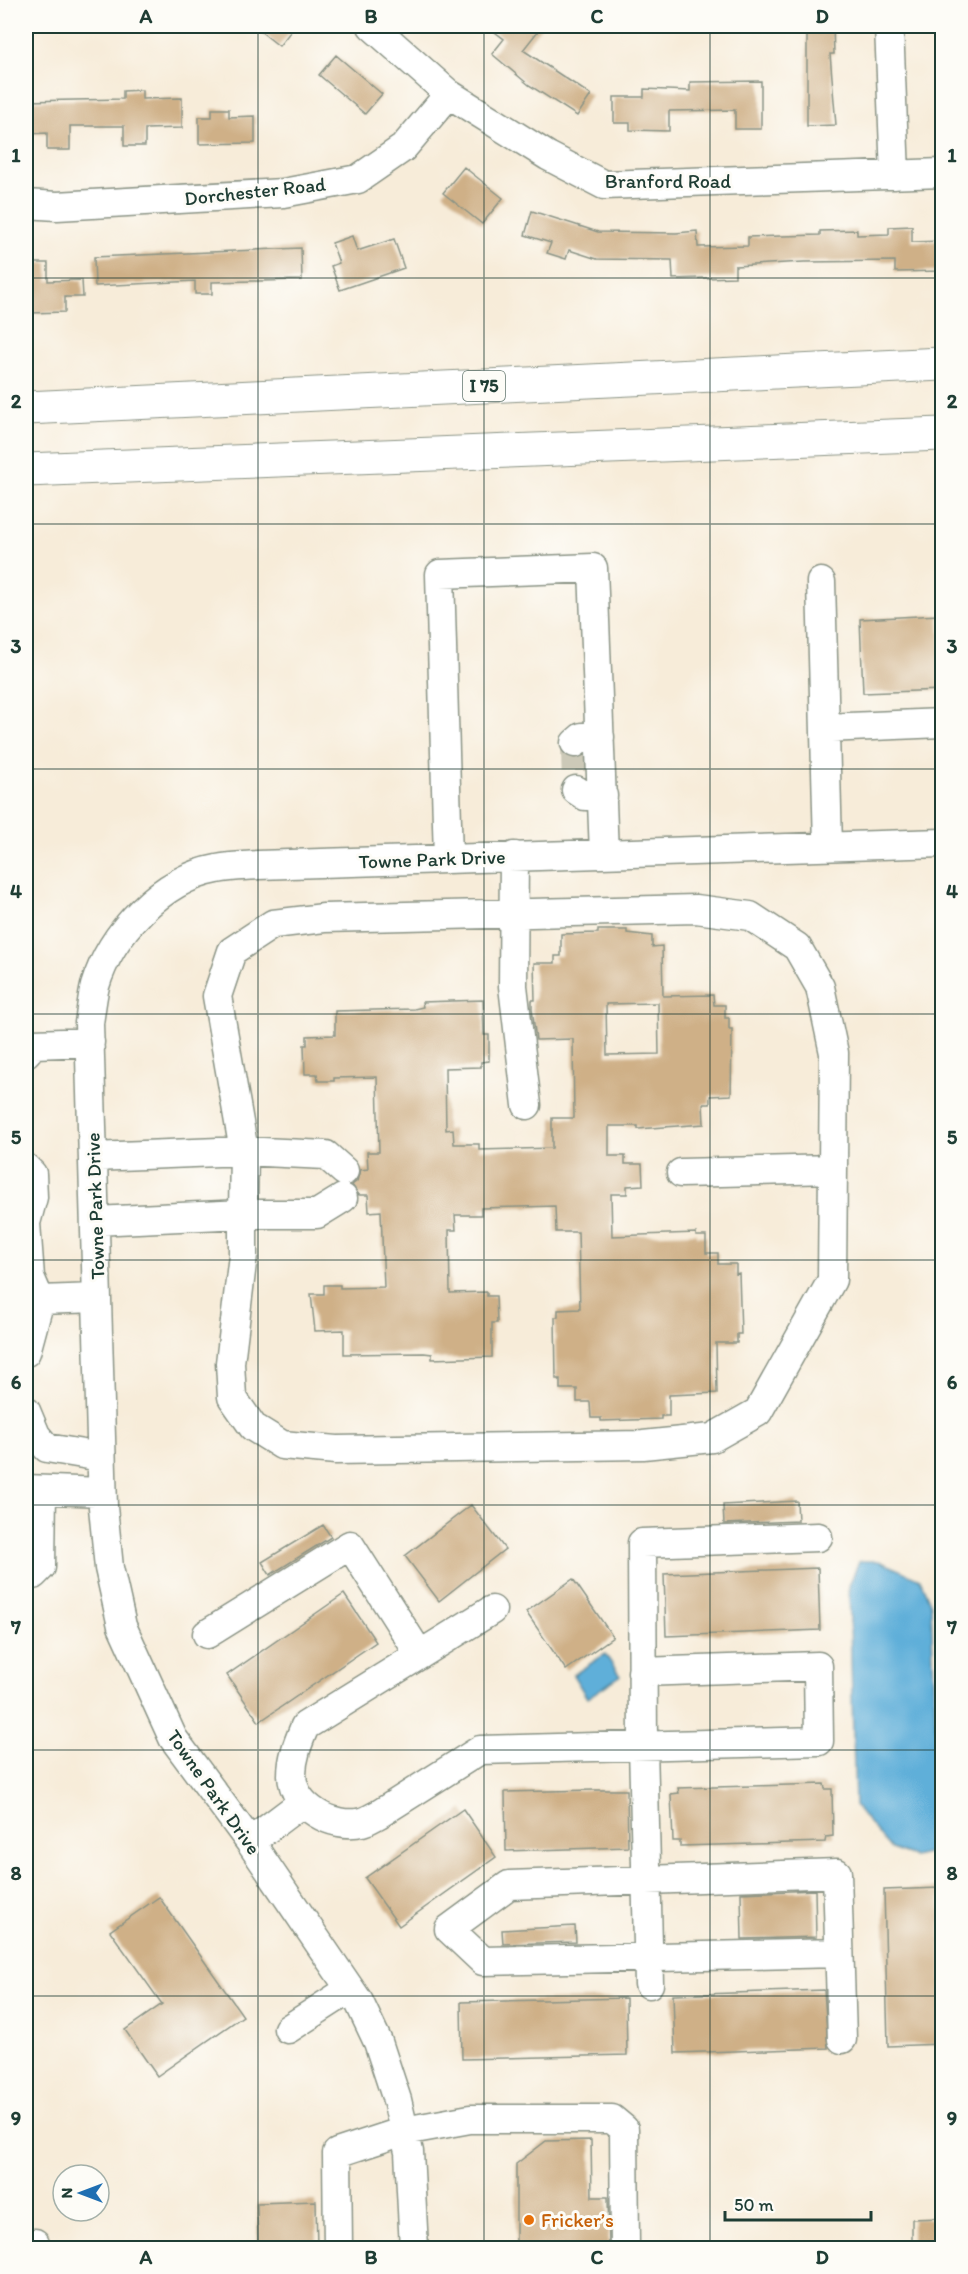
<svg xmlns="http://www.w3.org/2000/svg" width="968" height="2274" font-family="Itim,sans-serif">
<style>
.water{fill:#5eafd9;stroke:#3e7686;stroke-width:1.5}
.building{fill:#cfb087;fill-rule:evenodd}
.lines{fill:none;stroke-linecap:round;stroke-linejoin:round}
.minor-tunnel{stroke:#ccc9b8;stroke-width:28;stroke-dasharray:28 14;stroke-linecap:butt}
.minor-casing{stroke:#8b9486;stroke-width:31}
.highway-casing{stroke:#8b9486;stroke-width:35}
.minor{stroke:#fff;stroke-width:28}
.highway{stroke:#fff;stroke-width:33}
.grid{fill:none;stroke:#1f3d34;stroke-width:1.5;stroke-opacity:0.55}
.food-dot{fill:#e8710a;stroke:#fdfcf7;stroke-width:2}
.labels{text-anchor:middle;stroke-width:6;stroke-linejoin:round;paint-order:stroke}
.shield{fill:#fdfcf7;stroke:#62766e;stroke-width:1.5}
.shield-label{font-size:18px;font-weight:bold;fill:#1f3d34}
.street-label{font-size:20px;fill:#1f3d34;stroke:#fdfcf7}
.food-label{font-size:20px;fill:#c56008;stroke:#fdfcf7;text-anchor:start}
.neatline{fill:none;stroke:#1f3d34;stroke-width:2}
.grid-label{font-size:20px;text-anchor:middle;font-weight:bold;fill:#1f3d34}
</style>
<rect width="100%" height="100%" fill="#fdfcf7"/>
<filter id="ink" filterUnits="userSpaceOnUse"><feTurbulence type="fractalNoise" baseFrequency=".0167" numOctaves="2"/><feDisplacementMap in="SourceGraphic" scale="12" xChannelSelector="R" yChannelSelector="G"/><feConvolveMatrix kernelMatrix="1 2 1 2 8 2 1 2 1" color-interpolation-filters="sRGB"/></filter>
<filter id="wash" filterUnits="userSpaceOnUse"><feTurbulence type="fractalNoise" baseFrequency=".008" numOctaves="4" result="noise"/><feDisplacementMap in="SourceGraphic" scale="24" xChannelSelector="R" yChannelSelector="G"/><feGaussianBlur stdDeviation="1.35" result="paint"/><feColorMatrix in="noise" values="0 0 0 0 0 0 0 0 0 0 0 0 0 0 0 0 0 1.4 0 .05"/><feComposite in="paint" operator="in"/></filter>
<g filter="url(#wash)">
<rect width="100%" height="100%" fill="#f7ecd9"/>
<path class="water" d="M859 1561H879L920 1579 931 1605 940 1840 931 1853 914 1857 891 1849 855 1806 849 1586Z
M605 1654 620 1676 587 1698 573 1675Z"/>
<g id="blocks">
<path class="building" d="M254 26H295L279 46Z
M487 26H542L523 50 591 95 577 116 529 85 492 54 504 39Z
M807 26H833L834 54H830L836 125 807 126Z
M336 55 382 94 365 114 319 75Z
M761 81V129H735V110L669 111V131L630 130V123H614V97H644V89L690 91V82Z
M142 90V99L182 98V128L145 129V146H124V126H70V150H47V133L26 134V101L123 99V91Z
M212 109H229V117L255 116V143L199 144V117H212Z
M464 167 503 198 482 224 443 193Z
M532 211 598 232 676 233 697 231 698 247 748 246V237L820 235V231L857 230V235L889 234V227L912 226V242L942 241V271L895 272V261L804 262 735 266V277L673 279 672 260 597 259 569 250 566 259 547 253 551 243 525 235Z
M352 236 357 251 394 239 404 268 340 290 331 266 339 263 332 243Z
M301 248 302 280 212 282V294H195V281L95 286 94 257Z
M28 263H48V281L82 280 83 297H65V312L29 313Z
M939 615 942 690 863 693 860 619Z
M598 930H627V933L652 936V947L662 946 663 996 713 995 714 1005H725V1018H729V1029H732L731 1095 710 1096V1104H703L704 1124 638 1129V1126H609V1156H625V1164H642L643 1185 627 1186V1194H611L612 1236 696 1233V1236H706V1253H718V1264H736V1274L739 1273 741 1334H737V1343H716L717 1393 669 1395V1416H661V1419L601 1421V1418H591L590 1402H577V1389H560V1379H556L555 1317H558V1310L580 1309 578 1232H556L555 1206 481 1208V1215H455L456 1230H449L450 1293 487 1292V1296H496L497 1323H492V1357L432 1359V1354L424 1353 344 1354V1330L315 1331 311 1294H324V1285H340V1288L384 1287 381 1211 369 1212 368 1195H359L352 1185 357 1181 360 1170 368 1169 367 1152H379L377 1077 334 1078V1081H318L317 1074H305L304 1045H307V1036L335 1035V1011L414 1009 423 1007 422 1002 483 1000 484 1035H489V1061L481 1062V1067L445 1068 446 1130 453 1129 454 1144H479V1150L552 1148V1118H574L573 1039 536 1040 532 1008V1000H535L534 963H555V956H561V934L598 933ZM658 1003 659 1054 607 1055 606 1004Z
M797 1501 798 1521 724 1524 723 1505Z
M471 1505 505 1549 439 1601 405 1556Z
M323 1525 331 1537 270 1575 262 1562Z
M818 1568 820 1630 666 1636 664 1574Z
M573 1579 613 1637 566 1670 526 1612Z
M344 1594 376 1642 259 1722 227 1675Z
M824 1784 825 1789H832L833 1836 826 1837 825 1842 680 1846V1841H673L671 1794 679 1793 678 1788Z
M595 1790H627L628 1847 506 1851 505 1792Z
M463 1809 496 1857 399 1926 365 1878Z
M940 1888 942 2044 888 2046 884 1890Z
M815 1890 816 1937 742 1939 741 1893Z
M159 1897 243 2016 157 2076 125 2030 162 2004 110 1931Z
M575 1926 576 1942 503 1944 502 1930Z
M824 1990 828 2048 675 2053 673 1995Z
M626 1998 627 2055 462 2059 461 2002Z
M591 2140 592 2197H608L609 2248H516V2164L546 2141Z
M316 2201 317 2248H258L257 2203Z
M942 2218V2248H912V2219Z"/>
</g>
</g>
<g filter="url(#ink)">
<use href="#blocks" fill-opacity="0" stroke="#8b9486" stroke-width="1.5"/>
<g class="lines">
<path class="minor-tunnel" d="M575 743 576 790"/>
<defs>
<path id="minor" d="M372 26 449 94 548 156 604 185 942 173
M889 26 895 175
M26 204 57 206 283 193 358 179 403 148 449 94
M821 582 828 846
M826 728 942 723
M575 743 582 737H600
M576 790 585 796H603
M514 856 513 986 527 1105
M448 859 440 574 593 568 604 854
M26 1053 34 1044 90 1042
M93 1157 244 1151 217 996 232 951 273 924 324 918 696 909 750 916 797 947 820 987 834 1053 832 1280 758 1412 712 1438 643 1445 336 1450 282 1445 253 1427 232 1397 230 1363 243 1255V1214L95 1221
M26 1168 32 1174 33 1197 26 1223 30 1277 40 1300 26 1352
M681 1173 833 1169
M343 1198 317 1214H243L244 1151 326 1155 344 1171
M40 1300 97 1298
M26 1411 36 1435 47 1448 101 1457
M26 1489 102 1492
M26 1576 33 1575 41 1567 42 1490
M492 1610 305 1726C298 1743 292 1757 292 1775 293 1807 333 1829 362 1822 367 1821 373 1817 379 1814L480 1750 819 1741 818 1666 642 1672
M207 1634 350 1545 420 1655
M250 1842 303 1802
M839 1953 483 1961 449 1929 509 1885 837 1873 842 2039
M649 1984 643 1746 642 1543 818 1537
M288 2029 350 1989
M31 2248 35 2243
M338 2248 337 2153 404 2131 470 2119H612L624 2129 625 2248
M414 2248 409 2152 397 2100 378 2042 359 2002 250 1842 173 1738 122 1626 109 1568 103 1507 89 1023C91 1011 92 998 95 986 111 933 161 879 217 869 230 866 245 866 258 865L942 843"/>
<path id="highway" d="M26 408 942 364
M26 470 942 434"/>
</defs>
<use href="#minor" class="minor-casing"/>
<use href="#highway" class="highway-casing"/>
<use href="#minor" class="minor"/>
<use href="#highway" class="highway"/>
</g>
</g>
<path class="grid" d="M258 26V2248M484 26V2248M710 26V2248M26 278H942M26 524H942M26 769H942M26 1014H942M26 1260H942M26 1505H942M26 1750H942M26 1996H942"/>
<circle class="food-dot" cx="529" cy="2220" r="6"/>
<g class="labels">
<rect class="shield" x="463" y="371" width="42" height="30" rx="4.5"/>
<g class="shield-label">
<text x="484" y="392">I 75</text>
</g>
<g class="street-label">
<text x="668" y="188">Branford Road</text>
<text transform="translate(255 191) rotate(-6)" y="7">Dorchester Road</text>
<text transform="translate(432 859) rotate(-2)" y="7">Towne Park Drive</text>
<text transform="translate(95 1206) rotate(-92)" y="7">Towne Park Drive</text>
<text transform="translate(214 1792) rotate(55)" y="7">Towne Park Drive</text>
</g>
<g class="food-label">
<text x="541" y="2227">Fricker’s</text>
</g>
</g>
<rect width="968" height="2274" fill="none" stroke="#fdfcf7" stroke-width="66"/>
<g transform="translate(81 2193) rotate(270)"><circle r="28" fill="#fdfcf7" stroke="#a4b0a9" stroke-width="1.5"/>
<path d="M0-4.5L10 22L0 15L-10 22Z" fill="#1f6fb2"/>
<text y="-9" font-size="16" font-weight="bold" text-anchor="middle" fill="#1f3d34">N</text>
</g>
<path d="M725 2211v9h146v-9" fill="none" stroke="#1f3d34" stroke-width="3"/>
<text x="734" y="2211" font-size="18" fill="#1f3d34" stroke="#fdfcf7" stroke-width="4.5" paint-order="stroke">50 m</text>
<rect x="33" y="33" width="902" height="2208" class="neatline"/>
<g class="grid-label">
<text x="146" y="23">A</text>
<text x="371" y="23">B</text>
<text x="597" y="23">C</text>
<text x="822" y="23">D</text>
<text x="16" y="162">1</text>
<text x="952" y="162">1</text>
<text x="16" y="408">2</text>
<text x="952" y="408">2</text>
<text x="16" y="653">3</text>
<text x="952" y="653">3</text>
<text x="16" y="898">4</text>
<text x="952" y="898">4</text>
<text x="16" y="1144">5</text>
<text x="952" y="1144">5</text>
<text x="16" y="1389">6</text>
<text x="952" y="1389">6</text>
<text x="16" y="1634">7</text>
<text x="952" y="1634">7</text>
<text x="16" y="1880">8</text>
<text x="952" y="1880">8</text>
<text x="16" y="2125">9</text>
<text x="952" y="2125">9</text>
<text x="146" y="2264">A</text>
<text x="371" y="2264">B</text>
<text x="597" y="2264">C</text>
<text x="822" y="2264">D</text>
</g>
</svg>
